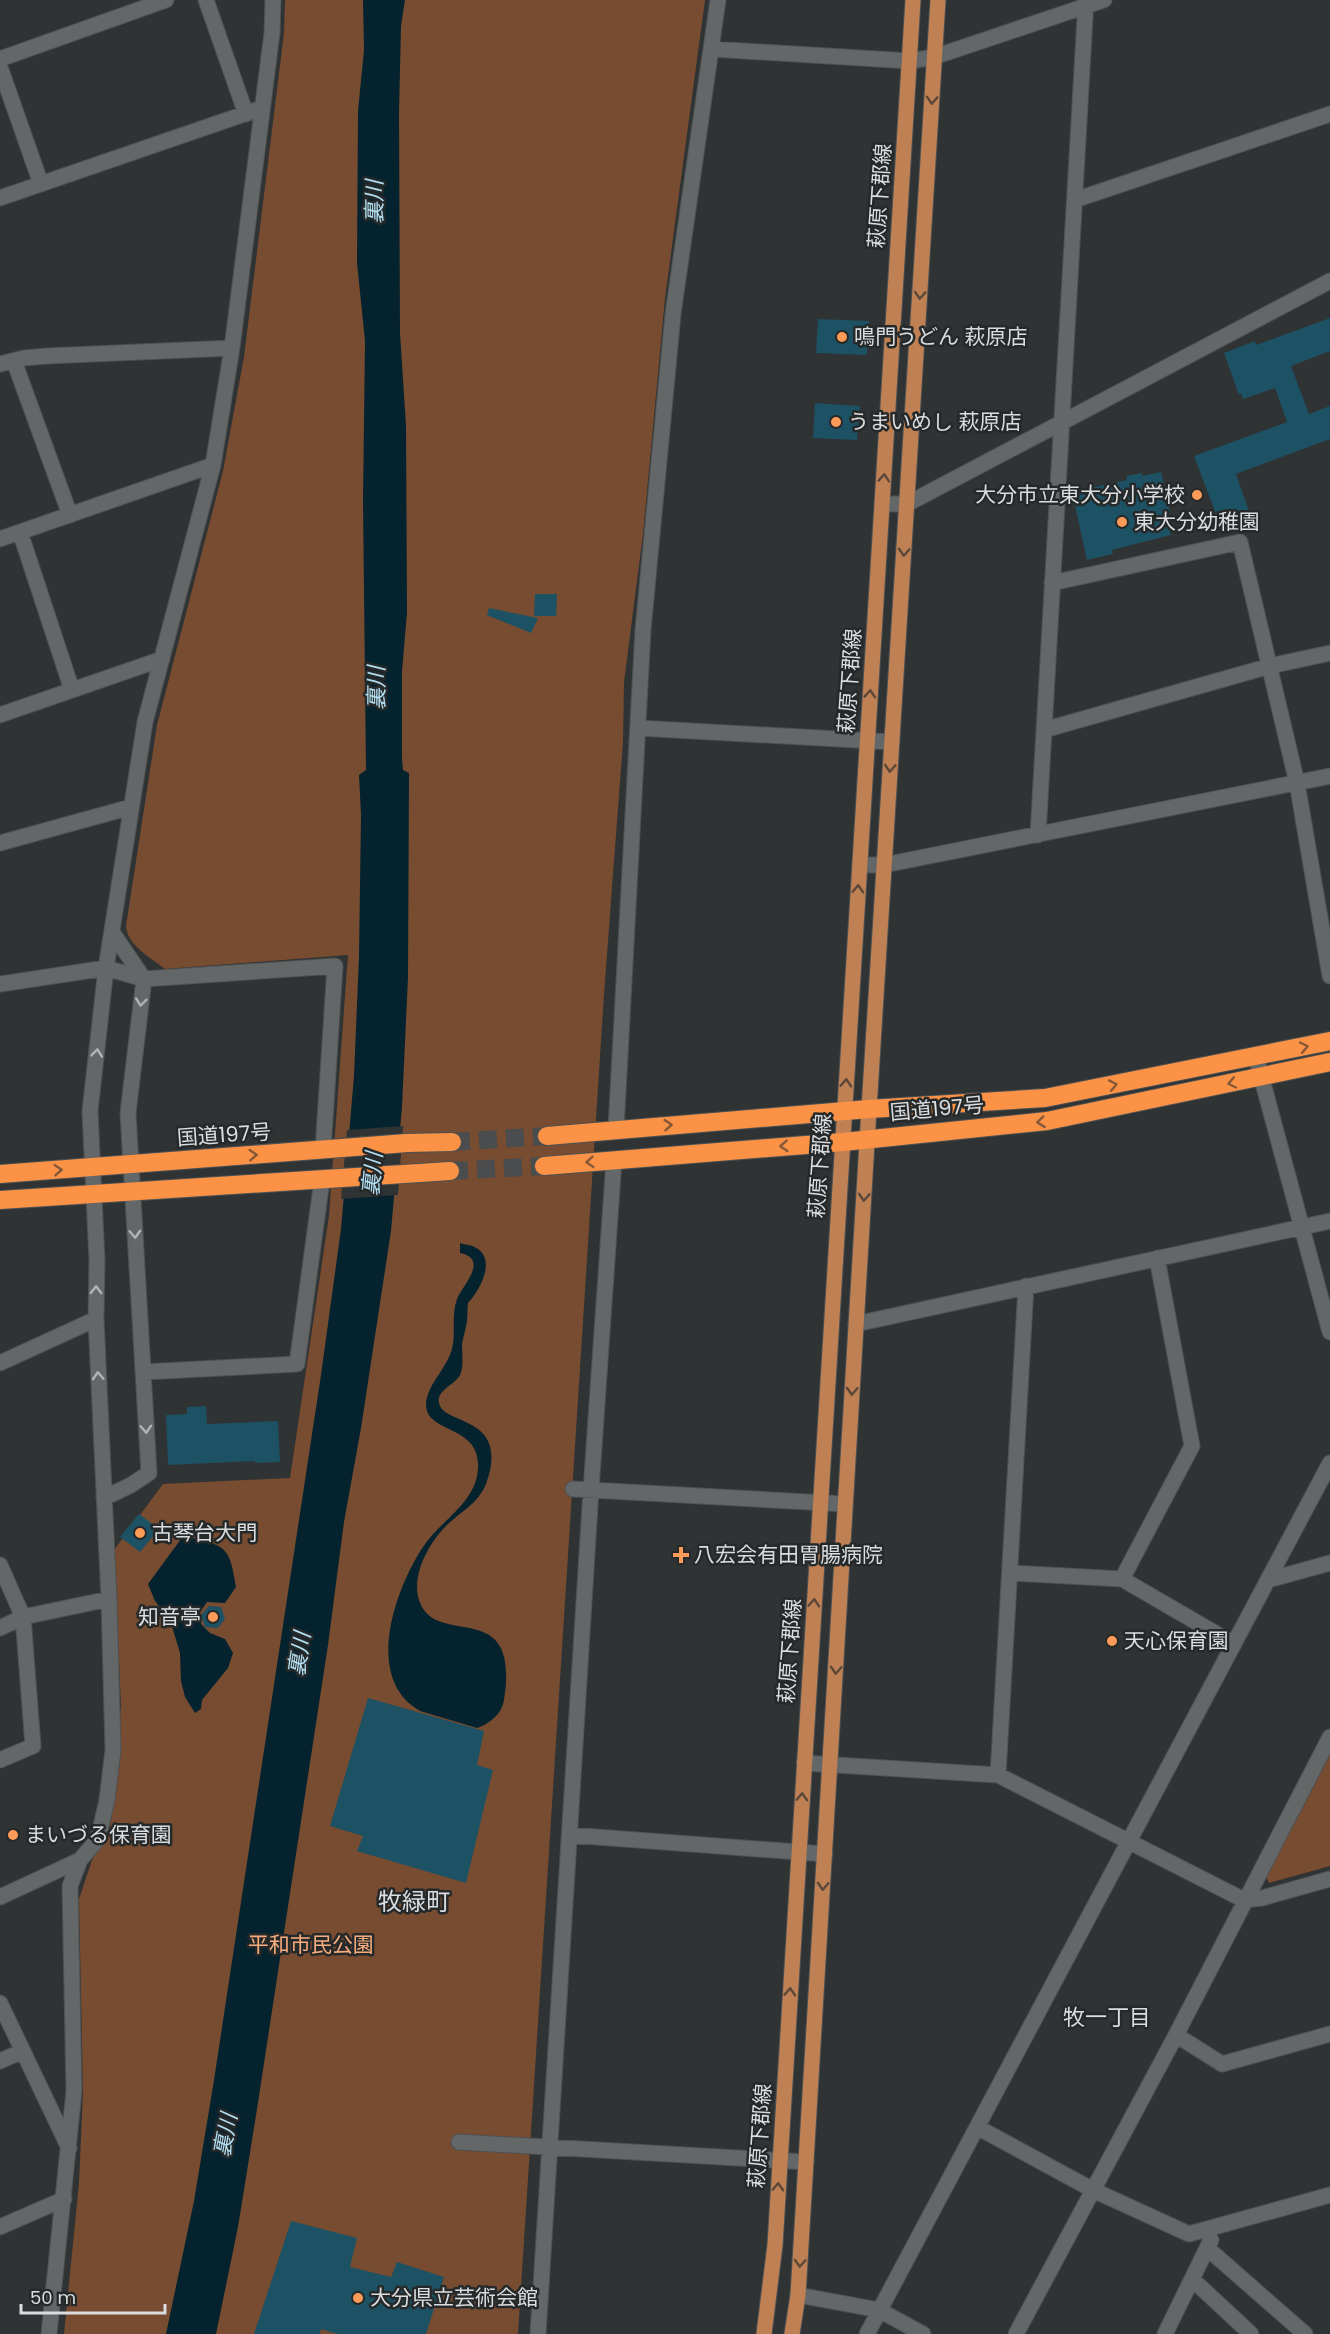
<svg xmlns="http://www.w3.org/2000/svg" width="1330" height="2334" font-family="Poppins,'Noto Sans JP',sans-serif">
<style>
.green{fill:#784c30}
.water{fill:#04232e}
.pier{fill:#303334}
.building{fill:#1d5164}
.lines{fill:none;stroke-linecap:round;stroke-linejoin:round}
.highway-tunnel{stroke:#4a4c4d;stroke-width:18;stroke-dasharray:18 9;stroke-linecap:butt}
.minor-casing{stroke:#4e5152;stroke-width:17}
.major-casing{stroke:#4e5152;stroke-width:17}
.highway-casing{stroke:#4e5152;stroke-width:20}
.minor{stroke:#646768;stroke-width:15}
.major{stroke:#bf8154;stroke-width:15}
.highway{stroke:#fc9246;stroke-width:18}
.oneway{stroke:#5c4839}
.oneway2{stroke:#b1b3b4}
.oneway3{stroke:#865837}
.poi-dot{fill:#fe9b58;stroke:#26292a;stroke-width:2}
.labels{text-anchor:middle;stroke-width:5;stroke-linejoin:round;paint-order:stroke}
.street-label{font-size:21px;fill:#dadcdd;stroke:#26292a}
.poi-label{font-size:21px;fill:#dadcdd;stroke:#26292a;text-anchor:start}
.park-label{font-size:21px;fill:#f7ad7e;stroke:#26292a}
.water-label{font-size:22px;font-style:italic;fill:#b3e0f3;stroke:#26292a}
.neighbourhood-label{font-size:22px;fill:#dadcdd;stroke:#26292a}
.quarter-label{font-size:24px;fill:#dadcdd;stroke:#26292a}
</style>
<rect width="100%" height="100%" fill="#303334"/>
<path class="green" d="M285 0H705L665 298 643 534 624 682 623 742 604 994 518 2334H64L79 2183 83 2092 79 1899 92 1860 110 1831 121 1706 114 1550 163 1484 290 1478 329 1216 348 955 165 969C151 958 127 945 126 926L157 725 223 471 244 357 284 33Z
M1330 1750V1866L1269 1883 1265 1874Z"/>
<path class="water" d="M363 0H405L401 26 399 112 400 333 406 426 407 613 402 671V759L403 770 409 773 408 977 402 1107 391 1231 361 1428 344 1522 328 1645 257 2109 238 2227 216 2334H166L194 2201 214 2080 321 1375 341 1229 354 1076 359 956 361 815 359 775 366 770 363 501 365 341 357 263 358 111 364 50Z
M460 1243C466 1245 473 1245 478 1249 496 1262 479 1291 468 1303 467 1311 468 1319 466 1326 465 1332 463 1338 462 1344 462 1353 464 1366 460 1375 455 1385 436 1390 439 1403 443 1426 511 1414 486 1484 478 1504 460 1512 446 1526 429 1543 411 1575 419 1600 435 1651 521 1593 504 1700 502 1714 489 1724 477 1728L420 1711C363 1679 395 1589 423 1547 438 1523 471 1506 477 1476 488 1419 417 1438 427 1397 432 1380 447 1367 452 1349 456 1333 451 1315 457 1299 462 1286 490 1259 460 1253Z
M192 1538C229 1545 230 1552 236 1587L225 1603 207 1602 200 1612 201 1624 210 1633 225 1639 233 1653 228 1668 202 1700 201 1709 195 1713 185 1697 181 1681 180 1653 170 1620 155 1601 148 1584 181 1539Z"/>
<path class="pier" d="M403 1126 398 1195 341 1199 347 1130Z"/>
<path class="building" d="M1330 318V351L1291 366 1309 414 1330 406V439L1236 474 1249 511 1219 522 1194 456 1287 422 1275 388 1243 399 1241 393 1239 395 1224 353 1255 341 1256 345Z
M818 319 869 321 867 355 816 353Z
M815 403 860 406 857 440 813 438Z
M1161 472 1170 512 1165 513 1171 535 1112 550 1113 554 1087 560 1072 492 1127 480 1126 476 1142 473V476Z
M535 594H557L556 616H534Z
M489 608 538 618 531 633 487 615Z
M206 1406 207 1424 278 1421 280 1462 255 1463V1461L168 1465 166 1415 187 1414V1407Z
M139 1514 159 1529 140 1552 120 1537Z
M209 1606 221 1607 225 1619 218 1628 205 1627 201 1615Z
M368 1698 484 1731 477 1765 493 1770 466 1883 357 1851 363 1836 330 1826Z
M291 2221 357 2238 350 2267 391 2277 397 2262 444 2277 426 2334H337L321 2329 320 2334H254Z"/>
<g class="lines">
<path class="highway-tunnel" d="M452 1142 547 1136
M450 1171 544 1166"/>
<defs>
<path id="minor" d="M206 0 246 114
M712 49 910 61 934 57 1104 0
M0 59 166 0
M0 67 41 184
M0 198 262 108
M1075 200 1330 114
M14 361 70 515
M0 364 24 358 47 356 232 348
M882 504H907L1330 281
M20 532 72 690
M0 539 213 465
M1052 583 1240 542 1297 783 1330 976
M0 715 162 659
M638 728 892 742
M1044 730 1270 666 1330 653
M1038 835 1086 0
M0 843 131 807
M860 865H884L1330 776
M0 984 106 968 144 979 335 966 323 1150
M1256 1057 1330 1332
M616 1129 643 630 673 314 718 0
M856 1324 1330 1221
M0 1363 96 1319
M143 1372 297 1364 322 1180
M573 1489 845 1504
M104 1498 131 1485 149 1473 128 1113 144 979 112 932
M0 1565 23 1617 33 1746 0 1760
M1010 1573 1122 1579 1234 1644
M1122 1579 1192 1446 1157 1258
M1268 1580 1330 1563
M0 1628 23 1617 109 1599
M804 1763 998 1775 1244 1900 1262 1898 1330 1879
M998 1775 1026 1286
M570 1835 825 1854
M0 1897 80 1860
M0 2003 69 2148
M1176 2035 1222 2064 1330 2034
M0 2061 23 2051
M977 2127 1093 2190 1189 2234 1330 2195
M459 2142 806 2162
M0 2227 64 2199
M1207 2248 1305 2334
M1192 2279 1251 2334
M798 2295 879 2310 923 2334
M49 2334 74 2091 70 1886 80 1860 98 1839 107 1800 113 1750 109 1599 96 1319 97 1261 90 1111 106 968 145 722 213 465 232 348 272 33 273 0
M538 2334 591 1490 614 1160
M867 2334 1330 1463
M1016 2334 1176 2035 1330 1737
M1165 2334 1211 2240"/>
<path id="major" d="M764 2334 775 2245 913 0
M792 2334 798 2295 869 1109 938 0"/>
<path id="highway" d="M547 1136 869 1109 1045 1098 1330 1041
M544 1166 843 1142 1047 1121 1330 1062
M0 1174 407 1143 452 1142
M0 1200 450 1171"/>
</defs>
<use href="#minor" class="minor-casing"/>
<use href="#major" class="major-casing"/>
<use href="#highway" class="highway-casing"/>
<use href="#minor" class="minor"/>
<use href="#major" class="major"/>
<use href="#highway" class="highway"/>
</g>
<defs><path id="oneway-chevron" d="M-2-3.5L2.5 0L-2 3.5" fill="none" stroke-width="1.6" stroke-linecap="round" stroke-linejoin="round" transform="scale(1.5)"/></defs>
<g class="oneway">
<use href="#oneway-chevron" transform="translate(932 100) rotate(94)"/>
<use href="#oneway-chevron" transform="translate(920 295) rotate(94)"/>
<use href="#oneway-chevron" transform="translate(884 478) rotate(-86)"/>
<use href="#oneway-chevron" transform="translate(904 552) rotate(94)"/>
<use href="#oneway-chevron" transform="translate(870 694) rotate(-86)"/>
<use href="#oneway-chevron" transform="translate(890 768) rotate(94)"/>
<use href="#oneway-chevron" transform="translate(858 889) rotate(-87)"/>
<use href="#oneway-chevron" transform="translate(846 1083) rotate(-87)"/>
<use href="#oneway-chevron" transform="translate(864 1197) rotate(94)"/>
<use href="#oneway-chevron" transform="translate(852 1391) rotate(93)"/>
<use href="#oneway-chevron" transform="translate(814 1603) rotate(-86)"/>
<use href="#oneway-chevron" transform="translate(836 1670) rotate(93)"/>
<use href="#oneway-chevron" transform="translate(802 1797) rotate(-87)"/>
<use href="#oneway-chevron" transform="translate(823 1886) rotate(93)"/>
<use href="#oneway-chevron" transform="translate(790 1992) rotate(-86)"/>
<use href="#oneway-chevron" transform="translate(778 2187) rotate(-87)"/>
<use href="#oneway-chevron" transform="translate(800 2263) rotate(93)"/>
</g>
<g class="oneway2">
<use href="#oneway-chevron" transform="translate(141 1002) rotate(97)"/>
<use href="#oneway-chevron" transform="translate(97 1053) rotate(-84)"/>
<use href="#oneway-chevron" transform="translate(135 1234) rotate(87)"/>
<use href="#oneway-chevron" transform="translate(96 1290) rotate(-89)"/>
<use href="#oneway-chevron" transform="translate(98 1376) rotate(-93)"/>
<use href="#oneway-chevron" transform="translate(146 1429) rotate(87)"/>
</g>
<g class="oneway3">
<use href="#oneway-chevron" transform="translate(1304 1047) rotate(-12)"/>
<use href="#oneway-chevron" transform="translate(1232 1083) rotate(168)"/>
<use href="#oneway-chevron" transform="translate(1113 1085) rotate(-11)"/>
<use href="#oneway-chevron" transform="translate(1041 1122) rotate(173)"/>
<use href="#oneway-chevron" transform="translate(668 1125) rotate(-4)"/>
<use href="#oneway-chevron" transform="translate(784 1146) rotate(176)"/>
<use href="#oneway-chevron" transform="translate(253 1155) rotate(-4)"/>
<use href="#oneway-chevron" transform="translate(590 1162) rotate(175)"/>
<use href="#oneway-chevron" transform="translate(58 1170) rotate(-4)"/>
</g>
<g class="poi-dot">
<circle cx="842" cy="337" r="6"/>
<circle cx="836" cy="422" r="6"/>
<circle cx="1197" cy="495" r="6"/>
<circle cx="1122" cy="522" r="6"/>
<circle cx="140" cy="1533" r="6"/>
<path d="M678 1546h6v6h6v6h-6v6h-6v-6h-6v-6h6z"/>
<circle cx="213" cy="1617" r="6"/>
<circle cx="1112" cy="1641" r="6"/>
<circle cx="13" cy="1835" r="6"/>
<circle cx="358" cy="2298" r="6"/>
</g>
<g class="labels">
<g class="street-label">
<text transform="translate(880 196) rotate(-86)" y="7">萩原下郡線</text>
<text transform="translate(850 681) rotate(-86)" y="7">萩原下郡線</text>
<text transform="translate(937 1109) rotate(-5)" y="7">国道197号</text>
<text transform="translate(224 1135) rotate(-4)" y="7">国道197号</text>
<text transform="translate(820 1166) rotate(-86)" y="7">萩原下郡線</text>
<text transform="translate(790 1651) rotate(-86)" y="7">萩原下郡線</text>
<text transform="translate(760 2136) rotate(-86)" y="7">萩原下郡線</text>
</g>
<g class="poi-label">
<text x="854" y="344">鳴門うどん 萩原店</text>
<text x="848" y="429">うまいめし 萩原店</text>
<text x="1185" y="502" text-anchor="end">大分市立東大分小学校</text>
<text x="1134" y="529">東大分幼稚園</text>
<text x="152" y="1540">古琴台大門</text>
<text x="694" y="1562">八宏会有田胃腸病院</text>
<text x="201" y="1624" text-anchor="end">知音亭</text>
<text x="1124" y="1648">天心保育園</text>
<text x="25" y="1842">まいづる保育園</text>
<text x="370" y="2305">大分県立芸術会館</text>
</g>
<g class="park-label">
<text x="311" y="1952">平和市民公園</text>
</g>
<g class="water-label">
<text transform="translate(374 202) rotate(-90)" y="8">裏川</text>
<text transform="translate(376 688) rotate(-90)" y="8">裏川</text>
<text transform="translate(372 1174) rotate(-85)" y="8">裏川</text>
<text transform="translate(299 1654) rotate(-82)" y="8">裏川</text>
<text transform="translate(225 2135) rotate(-80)" y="8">裏川</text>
</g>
<g class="neighbourhood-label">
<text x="1107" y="2025">牧一丁目</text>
</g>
<g class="quarter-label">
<text x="414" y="1910">牧緑町</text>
</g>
</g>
<path d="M21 2304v9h144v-9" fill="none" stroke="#dadcdd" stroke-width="3"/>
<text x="30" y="2304" font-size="18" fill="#dadcdd" stroke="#26292a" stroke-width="4.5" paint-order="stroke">50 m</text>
</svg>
